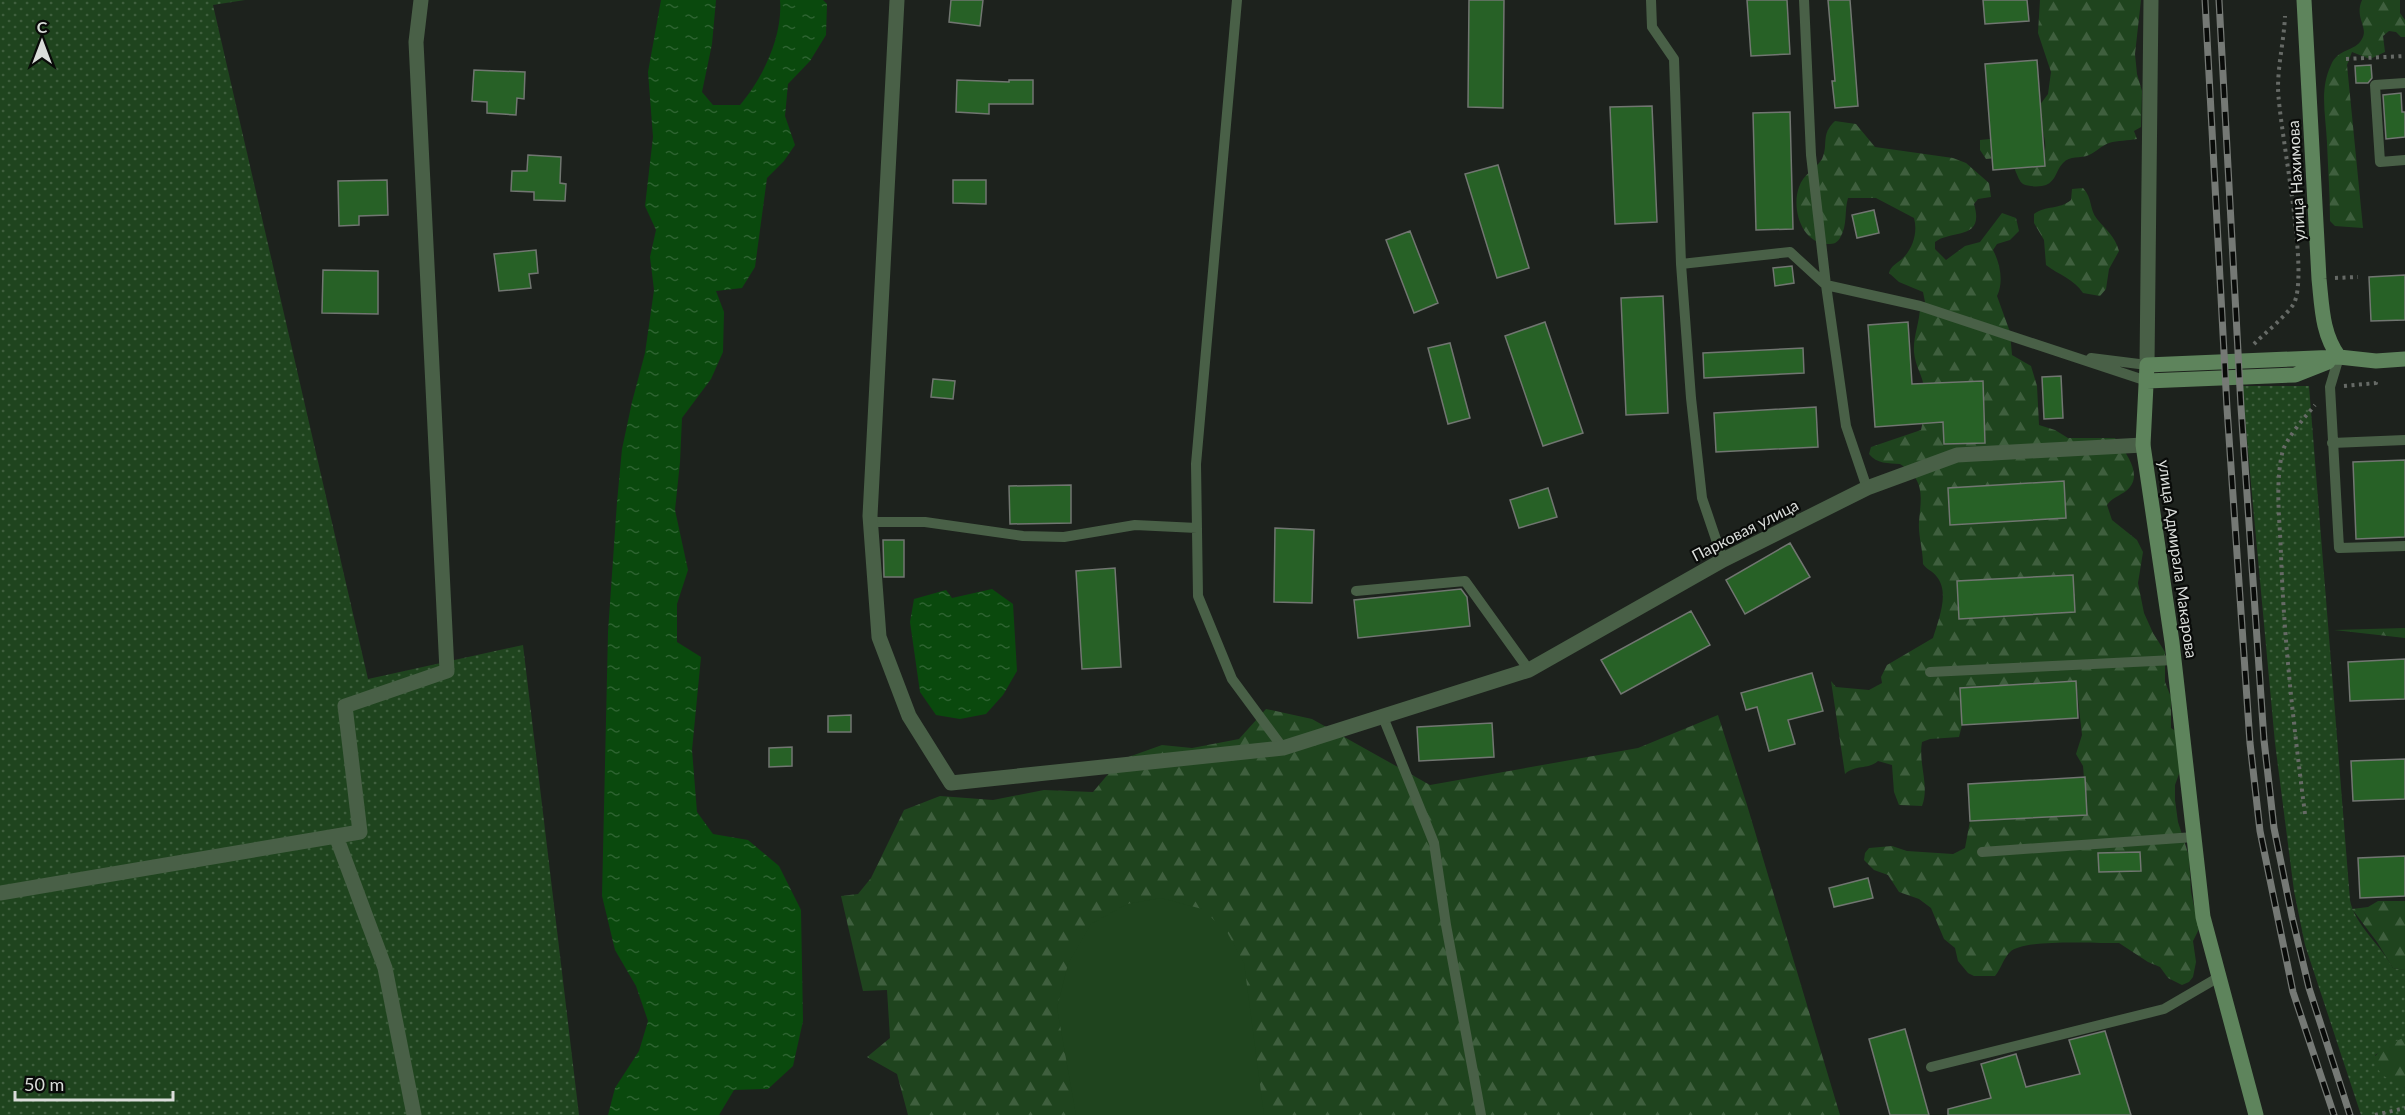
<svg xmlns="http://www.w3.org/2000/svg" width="2405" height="1115" font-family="Lato,sans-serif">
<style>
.green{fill:url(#green-dots)}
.forest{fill:url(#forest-firs)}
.pitch{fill:#1f441e}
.water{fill:url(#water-ripples)}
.building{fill:#276126;stroke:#717671;stroke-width:1.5}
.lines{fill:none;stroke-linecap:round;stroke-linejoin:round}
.path{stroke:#666a66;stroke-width:4;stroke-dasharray:3 4.5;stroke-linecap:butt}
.lane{stroke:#496047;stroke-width:10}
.street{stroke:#496047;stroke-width:15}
.secondary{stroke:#5e845c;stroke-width:15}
.rail-casing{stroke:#757975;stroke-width:7}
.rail{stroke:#090b09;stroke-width:4.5;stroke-dasharray:14;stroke-linecap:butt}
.labels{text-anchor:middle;stroke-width:4.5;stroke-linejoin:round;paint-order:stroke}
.street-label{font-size:16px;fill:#daddda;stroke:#090b09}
</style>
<defs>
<pattern id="green-dots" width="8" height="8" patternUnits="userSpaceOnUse" patternTransform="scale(1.5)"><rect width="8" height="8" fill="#1f441e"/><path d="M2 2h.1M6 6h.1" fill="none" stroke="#3f5f3e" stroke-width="1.8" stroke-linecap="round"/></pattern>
<pattern id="forest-firs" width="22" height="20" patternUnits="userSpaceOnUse" patternTransform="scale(1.5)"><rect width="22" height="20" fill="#1f441e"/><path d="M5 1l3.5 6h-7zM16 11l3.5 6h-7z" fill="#3f5f3e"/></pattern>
<pattern id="water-ripples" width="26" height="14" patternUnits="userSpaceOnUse" patternTransform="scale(1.5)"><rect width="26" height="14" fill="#0a490d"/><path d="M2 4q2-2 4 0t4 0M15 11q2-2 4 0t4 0" fill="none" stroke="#2d6330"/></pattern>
</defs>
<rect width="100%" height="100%" fill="#1d221d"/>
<path class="green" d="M0 0H245L213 5 368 679 523 645 579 1115H0Z
M2242 386H2309L2350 900C2354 924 2381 945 2393 968L2405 970V1037L2375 1055 2395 1081 2405 1088V1115H2361L2305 945 2294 891 2275 743Z"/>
<path class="forest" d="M2040 0H2141L2135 54 2137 74 2142 91 2141 127 2134 131 2137 139C2128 141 2118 140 2109 143 2101 146 2096 152 2089 155 2080 159 2070 155 2063 163 2056 170 2056 181 2046 185 2041 187 2029 187 2023 184 2016 179 2016 165 2007 157L1986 159 1980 150V140L1999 138 2037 153 2045 150C2047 137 2039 124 2036 110L2048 94 2051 72 2038 33Z
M2362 0H2400V13L2405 20V37H2401L2396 32 2389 31 2383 36 2385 52 2370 59 2352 52 2347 65 2363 228 2335 226 2330 221C2330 195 2328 169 2327 143 2326 116 2319 90 2331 65 2338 48 2355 52 2362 39 2369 27 2354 18 2362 0Z
M1835 121 1856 124 1875 147 1953 158 1966 163 1989 183 1991 197 1978 199 1974 204C1985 241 1952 229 1935 242V249L1946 260 1965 246 1980 242 2002 213 2016 218 2019 231 2010 240 1997 244 1993 250C2000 263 2004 282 1997 296L2010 332 2012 355 2031 366 2037 386 2039 425 2055 430 2068 438H2115C2124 450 2142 472 2130 487 2124 495 2113 496 2107 505L2112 520 2137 540 2143 552 2138 583 2144 613 2153 633 2165 652V682L2171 697V728L2180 734V771L2175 785V800L2178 822 2189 856 2191 892 2199 929 2193 941 2196 962 2193 977 2189 982 2182 985 2168 978 2160 967 2148 962 2119 943H2112C2092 943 2023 939 2010 952 2003 959 2001 969 1995 976H1974L1968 973 1958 961 1955 948 1944 939 1931 908 1919 899 1899 892 1888 875 1874 870 1864 860 1865 853 1869 848 1892 846 1907 851 1953 854 1965 848 1970 821 2087 815 2083 766 2076 754 2082 735 2076 681 1960 688 1962 725 1959 737 1930 739 1922 742C1918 764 1930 786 1922 806L1899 805 1894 792 1892 765 1878 761C1868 770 1856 764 1845 774L1831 681 1836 687 1869 690 1882 683 1881 677 1887 665 1933 638C1938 621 1950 593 1937 577 1933 571 1927 570 1923 564 1923 550 1918 535 1919 522 1921 497 1926 480 1900 464 1888 463 1877 464 1869 454L1871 447 1921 430C1924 417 1926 402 1924 388 1923 376 1915 366 1914 352 1913 336 1920 322 1920 306L1925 302 1923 292 1899 282 1889 273C1891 266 1896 264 1902 259 1913 249 1918 232 1914 218L1876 198H1848C1844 211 1848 225 1840 238 1837 243 1834 244 1828 244 1802 244 1791 209 1799 187 1803 174 1816 169 1822 159 1829 144 1820 135 1835 121Z
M2083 188C2093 199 2089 209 2097 219 2106 230 2115 236 2119 251L2109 269 2106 289 2100 296 2083 293C2074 279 2059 275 2046 265L2044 240 2034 223V214C2046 205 2059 210 2071 200L2072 189Z
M2405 628V638L2334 630Z
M1266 709 1312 719 1430 785 1638 748 1718 715 1747 805 1840 1115H908L897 1074 867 1057 890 1038 887 990 863 991 841 896 858 894 871 878 904 810 940 796 993 800 1044 790 1093 792 1120 760 1162 745 1192 748 1239 739Z
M2378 901H2405V970L2393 968 2377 942 2352 909 2368 907Z
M2405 1037V1088L2382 1075 2373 1062C2377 1048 2393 1043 2405 1037Z"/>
<path class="pitch" d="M1161 898 1202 909 1227 932 1244 963 1264 1115H1076L1057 1008 1068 964 1091 924 1127 904Z"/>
<path class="water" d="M661 0H716L712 44 702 92 713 105H740C763 78 783 36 780 0H823L827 4 826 35 810 61 788 84 785 116 795 145 784 161 767 178 755 267 742 288 716 291 724 312 723 352 711 379 682 418 680 462 675 510 688 570 677 604V642L701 657 692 750 697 812 713 834 748 840 779 866 801 910 803 1021 793 1066 768 1089 734 1090 719 1115H608L615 1088 639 1051 648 1021 636 986 615 950 602 896 608 632 617 502 622 449 632 402 645 353 654 290 650 257 656 230 645 206 653 137 648 72Z
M992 589 1013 604 1017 671 1003 695 986 714 960 719 936 715 920 692 910 622 914 599 946 590 952 598Z"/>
<path class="building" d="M951 0H983L980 26 949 22Z
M1469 0H1504L1503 108 1468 107Z
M1747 0H1787L1790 54 1751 56Z
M1828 0H1850L1858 106 1835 108 1832 81H1835Z
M1983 0H2027L2029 21 1985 24Z
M2037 60 2045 166 1993 170 1985 64Z
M2371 65 2372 78 2368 83H2356L2355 66Z
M474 70 525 72 524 99 517 98 516 115 487 113V102L472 101Z
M957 80 1009 82V80H1033V104H989V114L956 112Z
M2401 93 2402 112H2405V137L2386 139 2383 95Z
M1652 106 1657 222 1615 224 1610 107Z
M1790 112 1793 229 1756 230 1753 113Z
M528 155 561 157 560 183 566 184 565 201 534 200V192L511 191 512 171H527Z
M1498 165 1529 268 1497 278 1465 174Z
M387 180 388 215 359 216V225L339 226 338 181Z
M953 180H986V204L953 203Z
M1874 210 1879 233 1857 238 1852 215Z
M1410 231 1438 303 1414 313 1386 240Z
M536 250 538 273 529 274 531 288 499 291 494 254Z
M1792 266 1794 283 1775 286 1773 268Z
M323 270 378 271V314L322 313Z
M2405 275V320L2371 321 2369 277Z
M1663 296 1668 413 1626 415 1621 298Z
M1545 322 1583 433 1543 446 1505 336Z
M1908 322 1912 384 1983 381 1985 443 1944 444 1943 422 1875 427 1868 325Z
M1450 343 1470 418 1448 424 1428 348Z
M1803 348 1804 373 1704 378 1703 353Z
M2061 376 2063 418 2044 419 2042 377Z
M933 379 955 381 953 399 931 397Z
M1816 407 1818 447 1716 452 1714 413Z
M2405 460V537L2356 539 2353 462Z
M2064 481 2066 518 1950 525 1948 488Z
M1071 485V523L1010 524 1009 486Z
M1548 488 1557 517 1519 528 1510 500Z
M1275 528 1314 530 1312 603 1274 602Z
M883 540H904V577H884Z
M1790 543 1810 577 1745 614 1726 580Z
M1115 568 1121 667 1082 669 1076 571Z
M2073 575 2075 612 1959 619 1957 581Z
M1461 589 1467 597 1470 626 1358 638 1354 600Z
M1691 611 1710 645 1621 694 1601 660Z
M2405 659V699L2350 701 2348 662Z
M1812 673 1823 711 1788 720 1795 744 1769 751 1757 707 1746 710 1741 693Z
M2076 681 2078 718 1962 725 1960 688Z
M851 715V732H828V716Z
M1492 723 1494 757 1419 761 1417 727Z
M792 747V766L769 767V748Z
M2405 759V799L2353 801 2351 761Z
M2085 777 2087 815 1970 821 1968 784Z
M2140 852 2141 871 2099 872 2098 853Z
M2405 856V896L2360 898 2358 858Z
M1868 878 1873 898 1834 907 1829 888Z
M1905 1029 1929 1115H1890L1869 1039Z
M2105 1031 2131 1115H1948V1109L1991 1098 1981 1064 2016 1054 2026 1087 2080 1074 2069 1040Z"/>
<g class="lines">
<path class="path" d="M2346 59 2405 56
M2335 278 2358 277
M2254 344C2266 332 2283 319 2293 305 2311 277 2279 130 2278 88 2278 64 2284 40 2285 16
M2344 386 2376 383V378
M2305 814C2294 728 2284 642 2281 555 2280 522 2275 486 2282 454 2285 439 2305 417 2315 405
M2375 1115 2405 1108"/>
<path class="lane" d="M1237 0 1196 464 1198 596 1232 679 1283 748
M1651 0 1652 27 1674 59 1681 264 1691 398 1702 498 1723 560
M1804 0 1811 155 1826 285 1846 426 1867 488
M2405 83 2375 85 2380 162 2405 160
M1681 264 1790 252 1826 285 1920 306 2147 381
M2339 357 2330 387 2339 548 2405 546
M2091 358 2147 365
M2332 443 2405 440
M871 522H925L1023 536 1064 537 1135 525 1197 528
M1356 591 1465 581 1529 670
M1930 672 2174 660
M1383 717 1434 843 1446 925 1481 1115
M1982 852 2194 837
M1931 1067 2164 1009 2219 977"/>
<path class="street" d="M897 0 870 516 879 637 909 716 951 783 1283 748 1529 670 1723 560 1867 488 1957 455 2143 445
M2147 365 2151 0
M336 836 385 968 414 1115
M0 893 360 832 345 706 447 671 416 42 421 0"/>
<path class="secondary" d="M2304 0 2319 279C2322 307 2322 334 2339 357
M2147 381 2295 375 2328 362
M2256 1115 2203 917 2172 642 2143 445 2147 365 2339 357 2376 361 2405 359"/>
<defs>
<path id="rail" d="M2205 0 2227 408 2250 743 2260 831 2293 992 2334 1115
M2219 0 2241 407 2264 740 2274 828 2292 917 2309 988 2350 1115"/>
</defs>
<use href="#rail" class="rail-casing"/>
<use href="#rail" class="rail"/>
</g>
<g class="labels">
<g class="street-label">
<text transform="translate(2296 181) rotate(-93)" y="6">улица Нахимова</text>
<text transform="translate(1745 530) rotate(-27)" y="6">Парковая улица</text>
<text transform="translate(2178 559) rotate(82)" y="6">улица Адмирала Макарова</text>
</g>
</g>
<g transform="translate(42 42)" stroke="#090b09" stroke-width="4.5" paint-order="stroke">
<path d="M0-4.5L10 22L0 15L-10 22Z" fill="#daddda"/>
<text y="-9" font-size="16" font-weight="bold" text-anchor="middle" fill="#daddda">С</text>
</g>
<path d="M15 1091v9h158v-9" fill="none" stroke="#daddda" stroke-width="3"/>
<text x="24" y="1091" font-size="18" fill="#daddda" stroke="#090b09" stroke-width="4.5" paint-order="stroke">50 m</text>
</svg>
